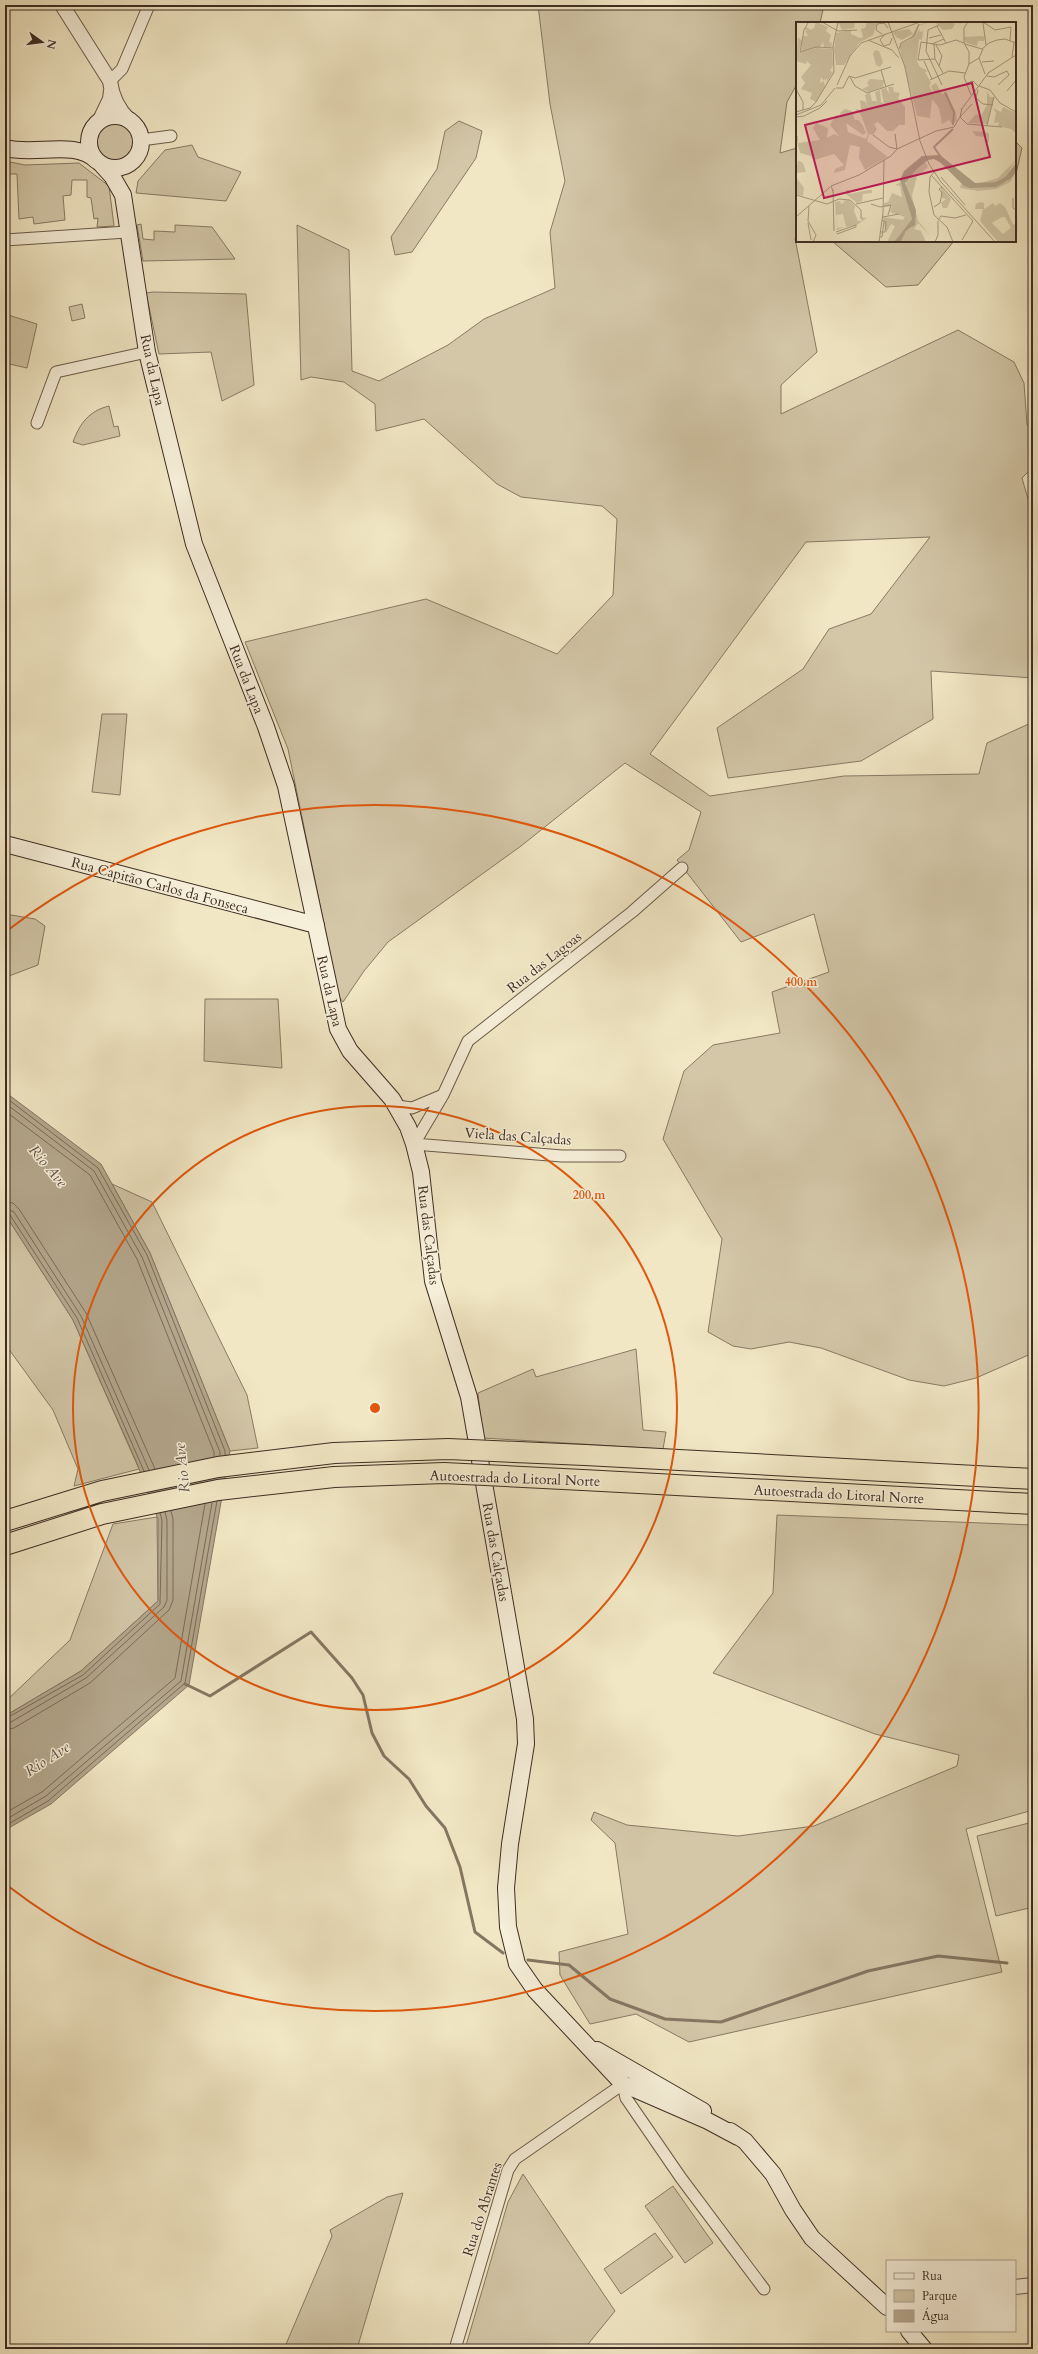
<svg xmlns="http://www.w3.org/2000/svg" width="1038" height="2354" font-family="Cardo,serif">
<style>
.green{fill:#d3c7a8;stroke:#887a65}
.water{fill:#b4a78d;stroke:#857662}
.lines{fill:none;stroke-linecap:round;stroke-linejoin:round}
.shore{stroke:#796a58;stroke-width:1}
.stream{stroke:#857662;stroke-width:3}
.minor-casing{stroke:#6b5b4a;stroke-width:13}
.tertiary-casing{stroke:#6b5b4a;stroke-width:16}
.secondary-casing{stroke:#3e2c22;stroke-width:18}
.motorway-casing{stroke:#3e2c22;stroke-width:22}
.minor{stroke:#f6efd9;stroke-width:11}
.tertiary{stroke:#f6efd9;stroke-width:14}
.secondary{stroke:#f6efd9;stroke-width:16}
.motorway{stroke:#f1e7c4;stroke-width:20}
.motorway-bridge-casing{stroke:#3e2c22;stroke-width:22;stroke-linecap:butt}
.motorway-bridge{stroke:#f1e7c4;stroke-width:20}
.ring{fill:none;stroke:#e0570d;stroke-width:2}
.labels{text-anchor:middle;stroke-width:3;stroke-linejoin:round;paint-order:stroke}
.street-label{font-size:14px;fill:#3e2c22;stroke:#f6efd9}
.water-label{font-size:15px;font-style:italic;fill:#615142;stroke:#f6efd9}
.inset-river{fill:none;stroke:#b4a78d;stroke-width:2}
.inset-road{fill:none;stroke:#a99c83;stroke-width:1}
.view{fill:#c2185b;fill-opacity:0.15;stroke:#c2185b;stroke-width:2}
.inset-edge{fill:none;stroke:#3e2c22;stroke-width:2}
.centre{fill:#e0570d;stroke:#f6efd9;stroke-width:2}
.ring-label{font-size:12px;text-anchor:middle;font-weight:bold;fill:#e0570d;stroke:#f6efd9;stroke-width:3;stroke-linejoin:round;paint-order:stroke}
</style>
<rect width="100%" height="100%" fill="#f1e7c4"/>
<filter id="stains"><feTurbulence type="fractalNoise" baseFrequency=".005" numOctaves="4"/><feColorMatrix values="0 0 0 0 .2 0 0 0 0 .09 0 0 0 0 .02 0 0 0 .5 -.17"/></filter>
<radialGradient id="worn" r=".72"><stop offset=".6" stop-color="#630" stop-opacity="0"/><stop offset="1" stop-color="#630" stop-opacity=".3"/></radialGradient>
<path class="green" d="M538 5H824L820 23H797V84L787 102 780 153 797 148V238H795L817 352 781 385V414L958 330 1014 362 1024 383 1027 425 1033 427V467L1022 478 1030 506H1033V678L931 671 933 719 861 761 728 778 717 728 803 669 829 629 871 614 930 537 806 542 650 754 710 796 844 776 979 774 987 743 1033 722V1353L976 1378 944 1386 909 1380 821 1348 789 1342 751 1349 733 1346 708 1332 722 1239 663 1139 684 1071 713 1045 780 1033 772 992 829 972 814 914 741 942 677 860 689 850 701 812 625 763 521 846 388 942 364 971 343 1002 339 997 288 749 245 642 426 599 557 654 613 595 617 519 602 506 521 497 497 484 424 419 376 431 375 404 344 382 311 377 301 380 297 225 349 250 352 371 379 381 448 345 484 319 555 288 550 232 565 181 550 104Z
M459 121 482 131 476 158 412 252 395 255 391 237 437 169 445 131Z
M97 142a19 19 0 1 1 38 0a19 19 0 1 1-38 0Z
M1015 141 1022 148 1015 178Z
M192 145 198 157 241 172 226 201 136 193 138 181 165 150Z
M10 162 25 165 79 163 109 186 114 226 97 227 98 218 94 219 91 198 87 197V180H72L71 195 63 196 65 220 34 224 33 217 19 219 17 174H9Z
M141 224 143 239 154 240V231L175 232V225L212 227 235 259 143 261 137 225Z
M832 241H954L918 285 886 287Z
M153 292 246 294 254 385 222 401 211 352 159 354 146 293Z
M82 304 85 318 72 321 69 307Z
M5 314 37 324 27 368 5 363Z
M109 406 114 427 118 426 120 436 83 445 73 442C80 423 89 411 109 406Z
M102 714H127L120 795 92 792Z
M5 914 35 919 45 926 38 965 9 976 5 975Z
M205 999H278L282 1068 204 1061Z
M112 1184 152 1202 247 1395 258 1448 230 1451 150 1253Z
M5 1214 73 1320 139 1469 74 1486 78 1469 53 1410 5 1344Z
M636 1349 643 1430 666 1432 663 1449 483 1438 478 1393 533 1369 536 1377Z
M777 1515 1033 1525V1810L966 1829 1002 1972 689 2042 636 2014 590 2024 560 1975 559 1952 628 1934 615 1843 591 1820 594 1812 627 1825 738 1836 814 1826 957 1766 959 1755 875 1734 713 1673 773 1593Z
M157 1517 158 1601 81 1671 5 1716V1702L70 1640 113 1524Z
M1033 1822V1907L996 1916 977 1836Z
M523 2174 615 2311 584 2349H465L508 2202Z
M673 2186 713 2243 685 2263 645 2206Z
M403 2193 357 2349H284L332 2236 330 2230 387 2197Z
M655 2233 673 2257 621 2294 604 2269Z"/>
<path class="water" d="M5 1092 101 1164 150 1253 230 1451 189 1685 51 1804 5 1830V1716L81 1671 158 1601V1519L136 1461 73 1320 5 1214Z"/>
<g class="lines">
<path class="shore" d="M5 1097 98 1168 147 1255 225 1451V1455
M5 1103 94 1171 142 1257 220 1452V1456
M5 1111 90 1175 137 1259 214 1452V1457
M5 1202 13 1203 19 1209 86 1313 155 1469
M5 1208 14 1212 81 1316 149 1470
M5 1213 10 1215 77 1318 144 1471
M5 1719 83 1675 160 1604 162 1520 160 1513
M5 1724 11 1722 86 1678 164 1607 167 1600V1520L165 1512
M5 1730 14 1728 90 1683 169 1610 173 1600V1519L171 1511
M5 1813 42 1792 175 1678 205 1504
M5 1820 46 1796 181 1681 212 1503
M5 1826 48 1801 185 1683 217 1501"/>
<path class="stream" d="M185 1684 210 1696 311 1632 352 1678 363 1695 372 1733 384 1756 409 1779 426 1806 445 1828 460 1867 475 1932 503 1953
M528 1960 569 1965 610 1999 665 2019 721 2022 868 1971 938 1956 1007 1963"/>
<defs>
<path id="minor" d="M110 81 122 69 149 5
M141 140 171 136
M5 240 127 232
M37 423 56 372 147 352
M397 1106 412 1108 443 1095
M620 1156H562L414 1144 443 1095 468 1041 632 912 682 868
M455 2349 508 2170 515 2159 623 2084 626 2098 681 2178 764 2289"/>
<path id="tertiary" d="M62 5 110 81C112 97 118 109 129 120
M99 122 110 99 111 91
M1015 2287 1033 2285"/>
<path id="secondary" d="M89 142a26 26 0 1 1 52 0a26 26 0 1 1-52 0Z
M5 148C36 156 75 139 97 161
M102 165 112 176 123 195 147 352 194 544 266 727 286 786 338 1029 350 1051 392 1099 408 1127 414 1144 421 1172 433 1281 469 1397 525 1719 526 1744 510 1844 506 1888 508 1927 517 1964 535 1990 623 2084 708 2121 738 2137
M5 844 316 925
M597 2050 703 2111
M730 2131 745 2141 773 2174 793 2210 812 2238 887 2307
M909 2331 924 2349"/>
<path id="motorway" d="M585 1455 1033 1479
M583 1480 1033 1504"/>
</defs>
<use href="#minor" class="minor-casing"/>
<use href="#tertiary" class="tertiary-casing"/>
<use href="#secondary" class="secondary-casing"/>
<use href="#motorway" class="motorway-casing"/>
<use href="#minor" class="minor"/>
<use href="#tertiary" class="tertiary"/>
<use href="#secondary" class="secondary"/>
<use href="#motorway" class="motorway"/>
<defs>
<path id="motorway-bridge" d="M5 1521 102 1491 218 1467 334 1453 448 1449 585 1455
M5 1545 102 1514 218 1490 334 1477 444 1473 583 1480"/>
</defs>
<use href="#motorway-bridge" class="motorway-bridge-casing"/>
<use href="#motorway-bridge" class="motorway-bridge"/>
</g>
<g class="ring">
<circle cx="375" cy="1408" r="302"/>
<path d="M8 930A603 603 0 1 1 8 1886"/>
</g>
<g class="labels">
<g class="street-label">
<text transform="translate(153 370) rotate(78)" y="5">Rua da Lapa</text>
<text transform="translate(247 679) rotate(69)" y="5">Rua da Lapa</text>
<text transform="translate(160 885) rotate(15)" y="5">Rua Capitão Carlos da Fonseca</text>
<text transform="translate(544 962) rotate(-38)" y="5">Rua das Lagoas</text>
<text transform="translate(330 991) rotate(77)" y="5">Rua da Lapa</text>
<text transform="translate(518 1136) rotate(4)" y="5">Viela das Calçadas</text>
<text transform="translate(429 1235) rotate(83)" y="5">Rua das Calçadas</text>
<text transform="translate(515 1478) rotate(2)" y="5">Autoestrada do Litoral Norte</text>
<text transform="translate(839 1494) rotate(3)" y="5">Autoestrada do Litoral Norte</text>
<text transform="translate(496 1552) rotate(80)" y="5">Rua das Calçadas</text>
<text transform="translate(482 2209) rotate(-72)" y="5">Rua do Abrantes</text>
</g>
<g class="water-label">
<text transform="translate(48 1166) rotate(50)" y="5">Rio Ave</text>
<text transform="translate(182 1468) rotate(-96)" y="5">Rio Ave</text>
<text transform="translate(47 1759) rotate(-33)" y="5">Rio Ave</text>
</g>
</g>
<g transform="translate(796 22)">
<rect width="220" height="220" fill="#f1e7c4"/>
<path d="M20 0 32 5 30 9 35 13 33 20 36 21 35 26 28 25 27 20 24 25 5 29 7 14H12L9 9H12L9 8 10 5 15 8 18 6ZM42 0H59L58 6 46 8ZM71 0H81L77 13 63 21 48 43H40L38 29 40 11 55 8V12L64 16 67 15 65 7 69 6ZM134 0 123 4 119 16 123 7 124 10 127 9 126 18 123 17 121 39 124 45 132 49 129 50 135 61 133 64 140 75 145 73 140 75 135 64 140 61 146 72 150 71 160 91 161 99 156 102 153 98 146 102 143 86 136 77 134 96 121 94 104 28V22L114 17 122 3ZM157 0 159 2 156 7 147 8 140 1ZM113 7 117 12 106 18 100 15 97 10ZM2 15 6 19 3 30 21 26 36 27 37 43 34 49 37 50 30 61 31 57 27 58 25 55 24 61 28 59 29 64 20 80 14 77 16 71 5 67 9 61 5 55 15 43 11 39 10 42 0 39ZM168 15 186 14 189 15 188 19H182L181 24 177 23 169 20ZM79 28 83 29 87 40 84 45 80 43 77 32ZM74 57 88 58 87 65 72 70 66 67 73 64 71 61ZM92 65H97L98 70 104 71 102 76 109 85V103H103L97 109H91L82 100 78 102 81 107 77 113 73 112 71 119 92 135 69 148 63 136 64 125 54 123 49 148 38 151 39 147 48 143 38 132 18 138 15 134 4 131 0 114H2V121L24 118 17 106 20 101 32 106 31 116 38 112 43 114 34 103 40 93 45 95 44 91 49 87 56 89 59 98H62L66 102 70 111 67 113 50 101 52 110 70 117 72 112 65 93 59 87 65 88 64 78 70 80 72 86 69 73 74 71 76 79H81L79 70 84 68 85 80 88 82 85 67 90 66 94 73ZM191 69 194 75H198L191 102 172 101 180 92 185 94 191 83ZM207 85 220 91V111L215 107 202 104 203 100 198 101 200 91 197 86 205 90ZM176 109 190 110 193 112V120H191V115L180 114ZM2 138 7 141 10 150 0 151ZM220 138 209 155 200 160 185 161 202 156ZM129 140 132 145 121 154 116 174 122 199 135 214 122 201 118 207 125 209 130 220H105L110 209 116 206V178L110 165V158ZM220 150 214 160 200 167 182 169 164 166 166 160 168 162 210 160ZM0 155 8 166 7 174 0 172ZM105 160 116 197 98 220H91L99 204 95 202 90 211 87 195 107 198 109 195 94 190 96 184 88 185V181L92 180 96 171 106 175 104 164 99 163ZM145 165 155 177 151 186H147L145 181 150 177 146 176ZM50 168H53L54 172 72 168H76V171L67 172 66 179 61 181 50 172ZM53 178 59 184 58 189 62 199H66L65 195 71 196 61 203 50 205 47 192 40 193 41 206 49 205 41 208 39 180 44 179 45 182 49 180 46 179ZM185 180 188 181V187L197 181 199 184 204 181 209 185 217 202 220 203V220H202L184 199 187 187H179L180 182ZM206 195H209L215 206 207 212 196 201Z" fill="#d3c7a8" fill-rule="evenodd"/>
<path d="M144 133 179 161 200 160 209 155 220 141V150L214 157 200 165 174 166 168 164 145 141 138 137 132 138 120 148 109 161 120 188 119 203 110 209 105 220H98L116 197 104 158 108 149 126 134Z" fill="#b4a78d"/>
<path class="inset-river" d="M149 70 158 90 157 103M144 134 138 125 157 107"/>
<path class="inset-road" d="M26 0 42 9 61 8M92 0 109 45 124 119 133 142 145 160 199 220M172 0 168 6V21L173 30V42L168 55 175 73M187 0 199 8 215 5 214 19M12 1 8 8 4 30 20 25 37 26M187 1 190 23M143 3 132 8 130 29 146 63M141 4 150 21M86 12 80 8 81 2 88 1 92 6M89 12 84 18 88 24 94 22 96 16M133 16 145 13M72 18 96 28 103 36M136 22 148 17M138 22 139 37 147 51M169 22 186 27 193 21 201 18 209 17 220 21M140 23 146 34 143 44M103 27 105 21 118 14 123 2M216 35 218 20M183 36 189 52M139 37 122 38 125 20 144 23 160 18 168 21M128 39 136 57M186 40 198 39M173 42 183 36 187 27M85 48 90 65M192 51 220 33M191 54 198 55 211 49 213 53 202 63M54 55 59 64 71 71 98 62M134 58 153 49 169 51M171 61 177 59 182 64M41 63 54 34 65 21 124 0M183 64 194 68 204 81 220 90M40 66H47L53 54 59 56 95 45M0 67 7 80V88M182 68 180 76 187 82 197 83M211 69 220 58M176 82 164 95 171 102 206 105M165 88 193 50M0 90 14 86 20 80 38 50 37 24 42 0M0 93 25 83 39 66M0 95 8 94 24 86 31 79M191 103 198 75M77 113 93 125 101 127 99 112M139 149 134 155 133 170 138 193 151 205 157 220M135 153 177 199 166 218M145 155 169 183M37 168 38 209M37 169 35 164 63 153 95 134 101 127 140 109 158 105 164 95 166 86M0 173 31 182 43 177 54 178 65 188V197M217 176V186L220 188M60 182 87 176M75 182 84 185 95 183 92 193M13 184 12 199 20 213 17 220M138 185 144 181 146 171 143 167 146 165M0 195 34 165M87 195 103 192M142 198 145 194 159 196 170 193M12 201 15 218M40 210 60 203V205L41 212M85 210H89L90 200 86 198M84 215H86L88 199M83 220 87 191 88 138M139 220 142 213V199"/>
<path class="view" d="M176 61 194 135 28 176 9 103Z"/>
<rect width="220" height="220" class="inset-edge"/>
</g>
<circle cx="375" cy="1408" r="6" class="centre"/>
<g class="ring-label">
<text x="801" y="986">400 m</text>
<text x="589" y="1199">200 m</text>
</g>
<rect width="1038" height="2354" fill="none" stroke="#f1e7c4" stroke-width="20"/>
<rect x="6" y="6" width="1026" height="2342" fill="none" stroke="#3e2c22" stroke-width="2"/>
<rect x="10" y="10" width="1018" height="2334" fill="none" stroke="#3e2c22"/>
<rect x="886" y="2260" width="130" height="72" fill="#f6efd9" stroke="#aca190"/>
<rect x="894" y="2273" width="20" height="6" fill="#f6efd9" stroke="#aca190"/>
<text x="922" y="2280" font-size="12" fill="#3e2c22">Rua</text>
<rect x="894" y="2290" width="20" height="12" fill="#d3c7a8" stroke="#aca190"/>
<text x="922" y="2300" font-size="12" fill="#3e2c22">Parque</text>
<rect x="894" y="2310" width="20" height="12" fill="#b4a78d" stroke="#aca190"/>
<text x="922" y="2320" font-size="12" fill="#3e2c22">Água</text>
<g transform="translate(42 42) rotate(104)" stroke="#f6efd9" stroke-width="3" paint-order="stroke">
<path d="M0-3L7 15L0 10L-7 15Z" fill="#3e2c22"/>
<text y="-6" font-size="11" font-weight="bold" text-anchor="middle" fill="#3e2c22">N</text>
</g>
<rect width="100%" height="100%" filter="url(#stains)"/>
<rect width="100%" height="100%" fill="url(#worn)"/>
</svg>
